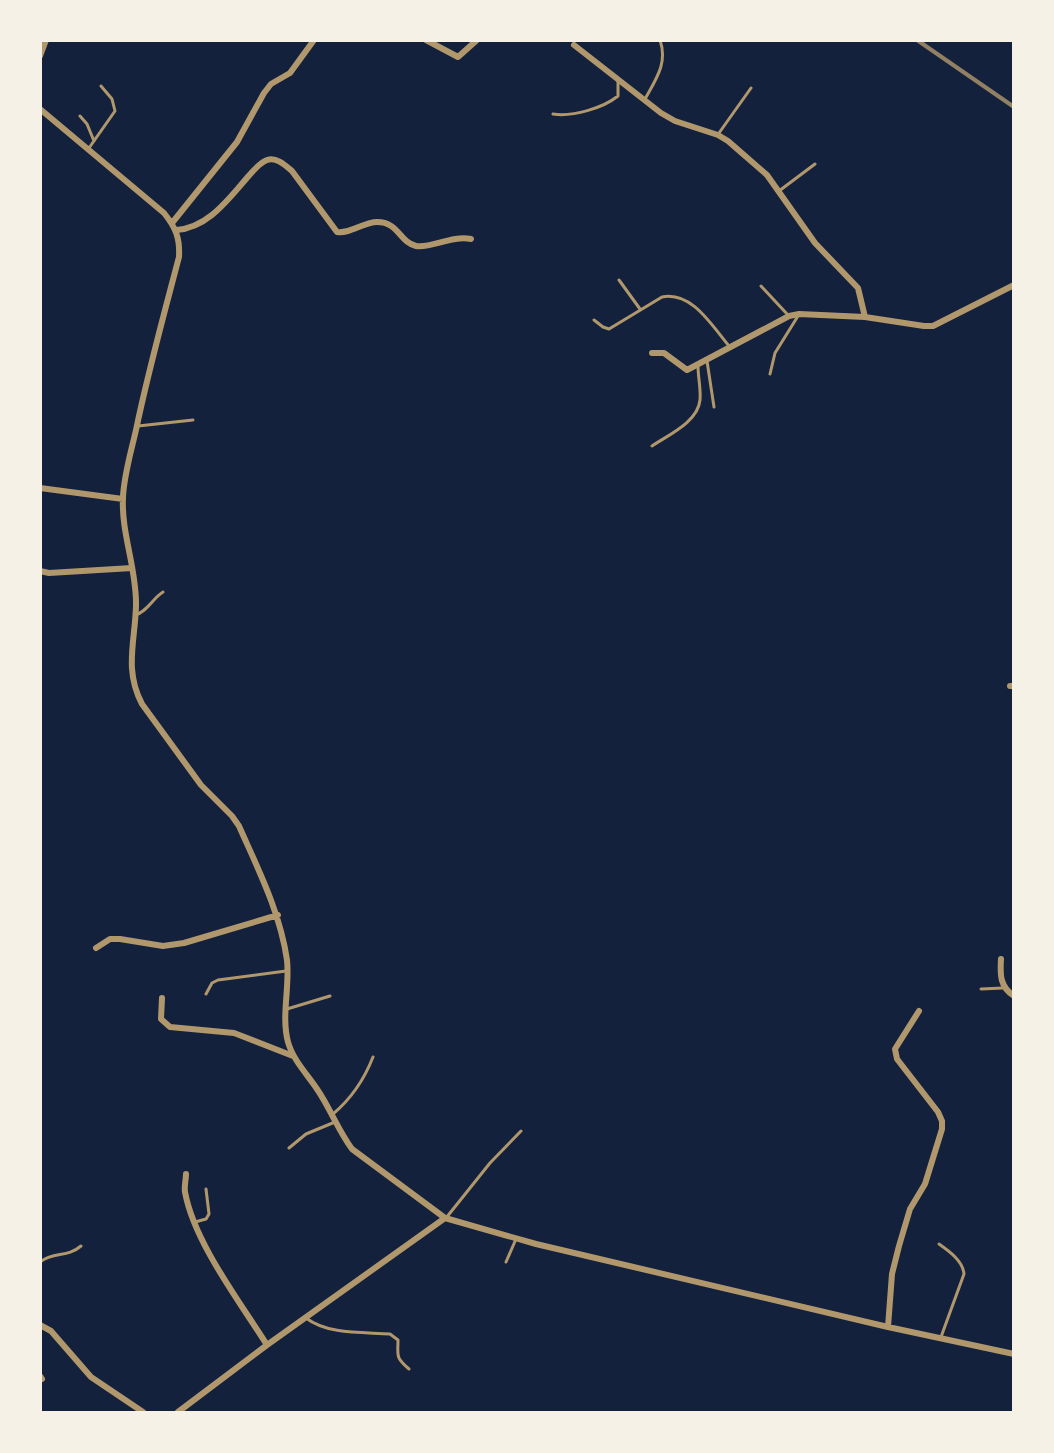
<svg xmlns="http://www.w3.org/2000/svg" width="1054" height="1453" font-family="'Asap Condensed',sans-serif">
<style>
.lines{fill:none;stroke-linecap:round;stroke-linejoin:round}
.service{stroke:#b1986c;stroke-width:3}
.minor{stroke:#b1986c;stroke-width:6}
.rail{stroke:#918062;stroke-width:4}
</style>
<rect width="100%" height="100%" fill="#14213d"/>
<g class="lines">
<path class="service" d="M645 99C656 79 668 63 660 40
M553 114C573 117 603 108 618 96V81
M80 116 87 124 94 141
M719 133 751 88
M89 148 115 111 112 99 101 86
M779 191 815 164
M619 280 640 309
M761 286 788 315
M594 320 603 327 609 329 662 297C692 291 712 326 729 346
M707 361 714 407
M770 374 775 353 798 316
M138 426 193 420
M652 446C668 435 698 422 700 400 701 389 698 377 698 366
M135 615C147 612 153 598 163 592
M981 989 1003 988
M206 994 212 983 218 980 286 971
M287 1009 330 996
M333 1114C352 1098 364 1080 373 1057
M289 1148 306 1134 335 1122
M446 1218 490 1163 521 1131
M195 1222 206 1219 209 1214 206 1189
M939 1244C949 1251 963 1261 964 1274L941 1337
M40 1262C54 1251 67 1258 81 1246
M506 1262 516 1239
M306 1318C328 1335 364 1332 390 1334L398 1340C398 1356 395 1357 409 1369"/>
<path class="minor" d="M426 40 458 57 477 40
M574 45 661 113 675 121 718 135 728 141 767 175 815 243 858 288 865 317
M40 56 46 40
M40 109 164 213C176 228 180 238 179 257 164 314 148 372 136 430 131 452 124 475 123 497 121 534 137 569 136 606 135 642 124 670 142 704L201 785 232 816 239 826C258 869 280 912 287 960 290 987 281 1016 288 1042 293 1060 307 1074 317 1089 330 1108 338 1130 352 1149L445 1218
M172 223 237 142 264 93 271 84 290 73 314 40
M176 230C207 228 227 201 246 179 252 172 259 163 267 160 277 157 285 165 292 171L337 232C350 234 364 222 377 222 399 222 399 242 416 246 430 249 452 235 471 239
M652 353H664L687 370 789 316 799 314 865 317 924 326H933L1014 285
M40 488 123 499
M40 571 49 573 132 568
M1010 686H1014
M96 948 110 939H120L163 946 184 943 278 915
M1001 959C1000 975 1000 987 1014 996
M162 998 161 1019 170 1027 234 1033 293 1056
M186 1174C186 1180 184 1186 185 1192 194 1242 240 1302 267 1345
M40 1325 51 1331 91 1377 143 1412
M888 1327 892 1274 899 1246 910 1209 925 1184 942 1129V1121L938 1112 897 1059 895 1049 919 1011
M40 1376 42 1379
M178 1412 267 1345 445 1218 536 1244 888 1327 1014 1354"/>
<path class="rail" d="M917 40 1014 107"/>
</g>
<rect width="1054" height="1453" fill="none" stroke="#f6f1e7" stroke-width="84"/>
</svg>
